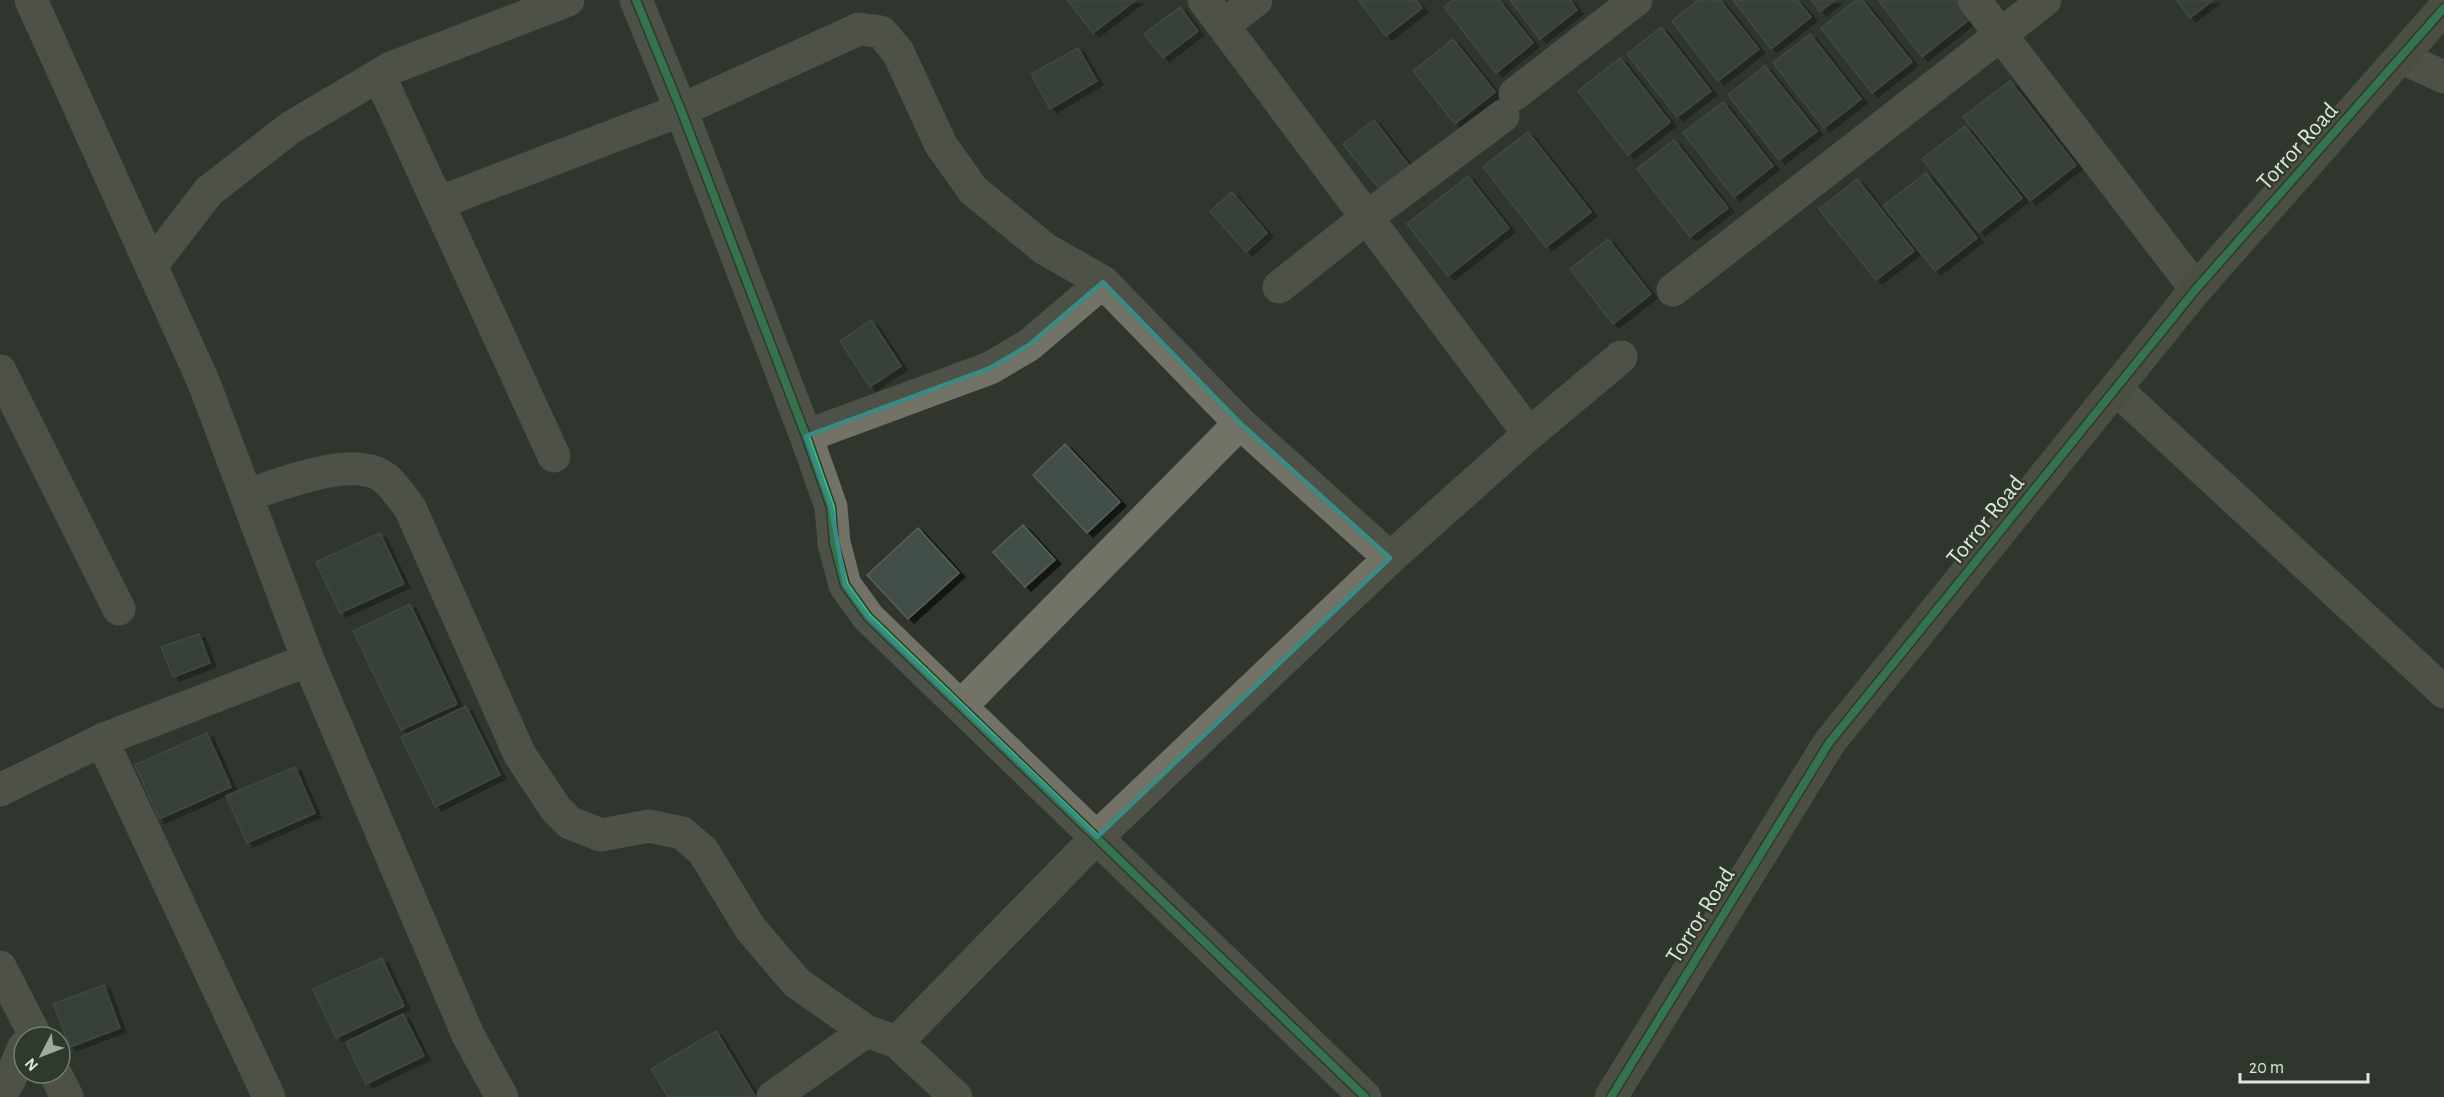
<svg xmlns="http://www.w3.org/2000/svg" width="2444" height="1097" font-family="'Alegreya Sans',sans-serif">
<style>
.building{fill:#425048;stroke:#575f59;stroke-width:1.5;filter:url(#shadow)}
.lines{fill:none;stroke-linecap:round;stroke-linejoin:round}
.street{stroke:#727266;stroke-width:33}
.secondary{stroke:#6a6c5e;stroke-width:33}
.cycleway-casing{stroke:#2e3a2b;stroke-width:11}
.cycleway{stroke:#3abd76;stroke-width:8}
.marked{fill:none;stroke:#388c84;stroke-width:4.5;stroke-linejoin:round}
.labels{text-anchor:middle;stroke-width:4.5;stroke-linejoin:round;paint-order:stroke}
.street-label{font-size:24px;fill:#dee5dc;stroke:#2e3a2b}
</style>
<defs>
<filter id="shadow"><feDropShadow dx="6" dy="4" stdDeviation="0" flood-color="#0009"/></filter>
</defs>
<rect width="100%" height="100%" fill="#30362e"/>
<path class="building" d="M1067 0H1136L1093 33Z
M1358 0H1416L1422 8 1386 36Z
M1453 0H1499L1533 43 1496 73 1444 7Z
M1510 0H1570L1577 10 1540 39Z
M1698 0H1720L1759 49 1718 81 1672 21Z
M1733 0H1797L1811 17 1771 49Z
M1811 0H1835L1820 12Z
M1856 0H1862L1912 62 1872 93 1821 28Z
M1878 0H1955L1970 19 1922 57Z
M2176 0H2213L2190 18Z
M1180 7 1198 31 1163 58 1144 34Z
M1661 27 1711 91 1677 117 1627 54Z
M1810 34 1861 99 1824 128 1773 63Z
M1453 39 1495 92 1455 124 1413 71Z
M1078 48 1097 81 1050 109 1031 74Z
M1620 58 1670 122 1628 155 1578 91Z
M1765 66 1817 131 1779 160 1728 95Z
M2010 81 2076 165 2030 201 1963 117Z
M1723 102 1773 166 1734 197 1683 133Z
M1374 120 1411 168 1381 191 1343 144Z
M1965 126 2022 198 1979 232 1922 159Z
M1528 132 1591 212 1546 247 1483 167Z
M1674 140 1728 208 1690 237 1637 169Z
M1926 173 1977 238 1935 271 1883 206Z
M1468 176 1509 228 1448 276 1407 224Z
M1857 179 1914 251 1876 280 1819 209Z
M1232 192 1267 233 1246 252 1210 211Z
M1608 239 1651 294 1613 324 1570 269Z
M871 320 901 366 870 387 840 341Z
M1065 444 1120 502 1087 533 1033 475Z
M1023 525 1055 560 1025 587 993 552Z
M918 528 959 573 908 619 867 575Z
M380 533 404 584 340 613 316 562Z
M410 604 457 704 401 730 353 631Z
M199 634 210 663 173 677 161 647Z
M466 706 500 775 435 807 401 737Z
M207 733 231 787 159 819 135 765Z
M295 767 315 813 247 843 226 796Z
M382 958 404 1006 336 1038 313 989Z
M104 985 120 1028 70 1047 53 1004Z
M403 1014 424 1056 366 1084 346 1042Z
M716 1031 755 1096 668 1097 651 1069Z"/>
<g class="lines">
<path class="street" d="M31 0 204 383 308 660 468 1035 502 1097
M636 0 681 110 806 436 831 507 834 543 845 585 868 617 1365 1097
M1204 0 1529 434
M1974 0 2196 289
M1224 25 1256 0
M2402 58 2444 77
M379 75 554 456
M1515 94 1636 0
M438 203 681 110 859 29 881 32 898 52 941 145 973 190 1045 249 1103 282 1240 423 1390 558
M151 266 209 191 290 128 391 68 568 0
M1279 287 1366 218 1503 116
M1673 290 2045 0
M0 371 119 609
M2116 389 2444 692
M806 436 990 368 1029 345 1103 282
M247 495C280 485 351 455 382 476 393 483 402 498 410 508L520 755 556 809 570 823 601 835 649 826 682 833 703 851 750 928 797 983 866 1031 897 1042 956 1097
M961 706 1240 423
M102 740 269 1097
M0 790 102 740 308 660
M0 967 36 1037
M897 1042 1097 837 1390 558 1529 434 1621 357
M55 1073 67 1097
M0 1095 9 1081 24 1047
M773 1097 866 1031"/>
<path class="secondary" d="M1611 1097 1829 743 2196 289 2444 8"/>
<defs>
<path id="cycleway" d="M636 0 681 110 806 436 831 507 834 543 845 585 868 617 1365 1097
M1611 1097 1829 743 2196 289 2444 8"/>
</defs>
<use href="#cycleway" class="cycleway-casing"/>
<use href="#cycleway" class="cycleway"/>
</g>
<path d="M0 0H2444V1097H0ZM1103 282 1240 423 1390 558 1097 837 868 617 845 585 831 507 806 436 990 368 1029 345Z" fill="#30362e" fill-opacity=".55" fill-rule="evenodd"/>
<path class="marked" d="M1103 282 1240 423 1390 558 1097 837 868 617 845 585 831 507 806 436 990 368 1029 345Z"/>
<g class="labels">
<g class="street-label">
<text transform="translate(2297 146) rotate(-48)" y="8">Torror Road</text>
<text transform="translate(1985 520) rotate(-51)" y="8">Torror Road</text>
<text transform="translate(1700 915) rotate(-58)" y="8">Torror Road</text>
</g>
</g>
<g transform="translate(42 1055) rotate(228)"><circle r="28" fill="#2e3a2b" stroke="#747e72" stroke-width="1.5"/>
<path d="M0-4.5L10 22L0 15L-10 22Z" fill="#a1a89f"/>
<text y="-9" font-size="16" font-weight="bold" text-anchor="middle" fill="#dee5dc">N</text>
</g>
<path d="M2240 1073v9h128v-9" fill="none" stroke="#dee5dc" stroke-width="3"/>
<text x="2249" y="1073" font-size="18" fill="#dee5dc" stroke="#2e3a2b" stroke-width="4.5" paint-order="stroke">20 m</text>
</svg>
